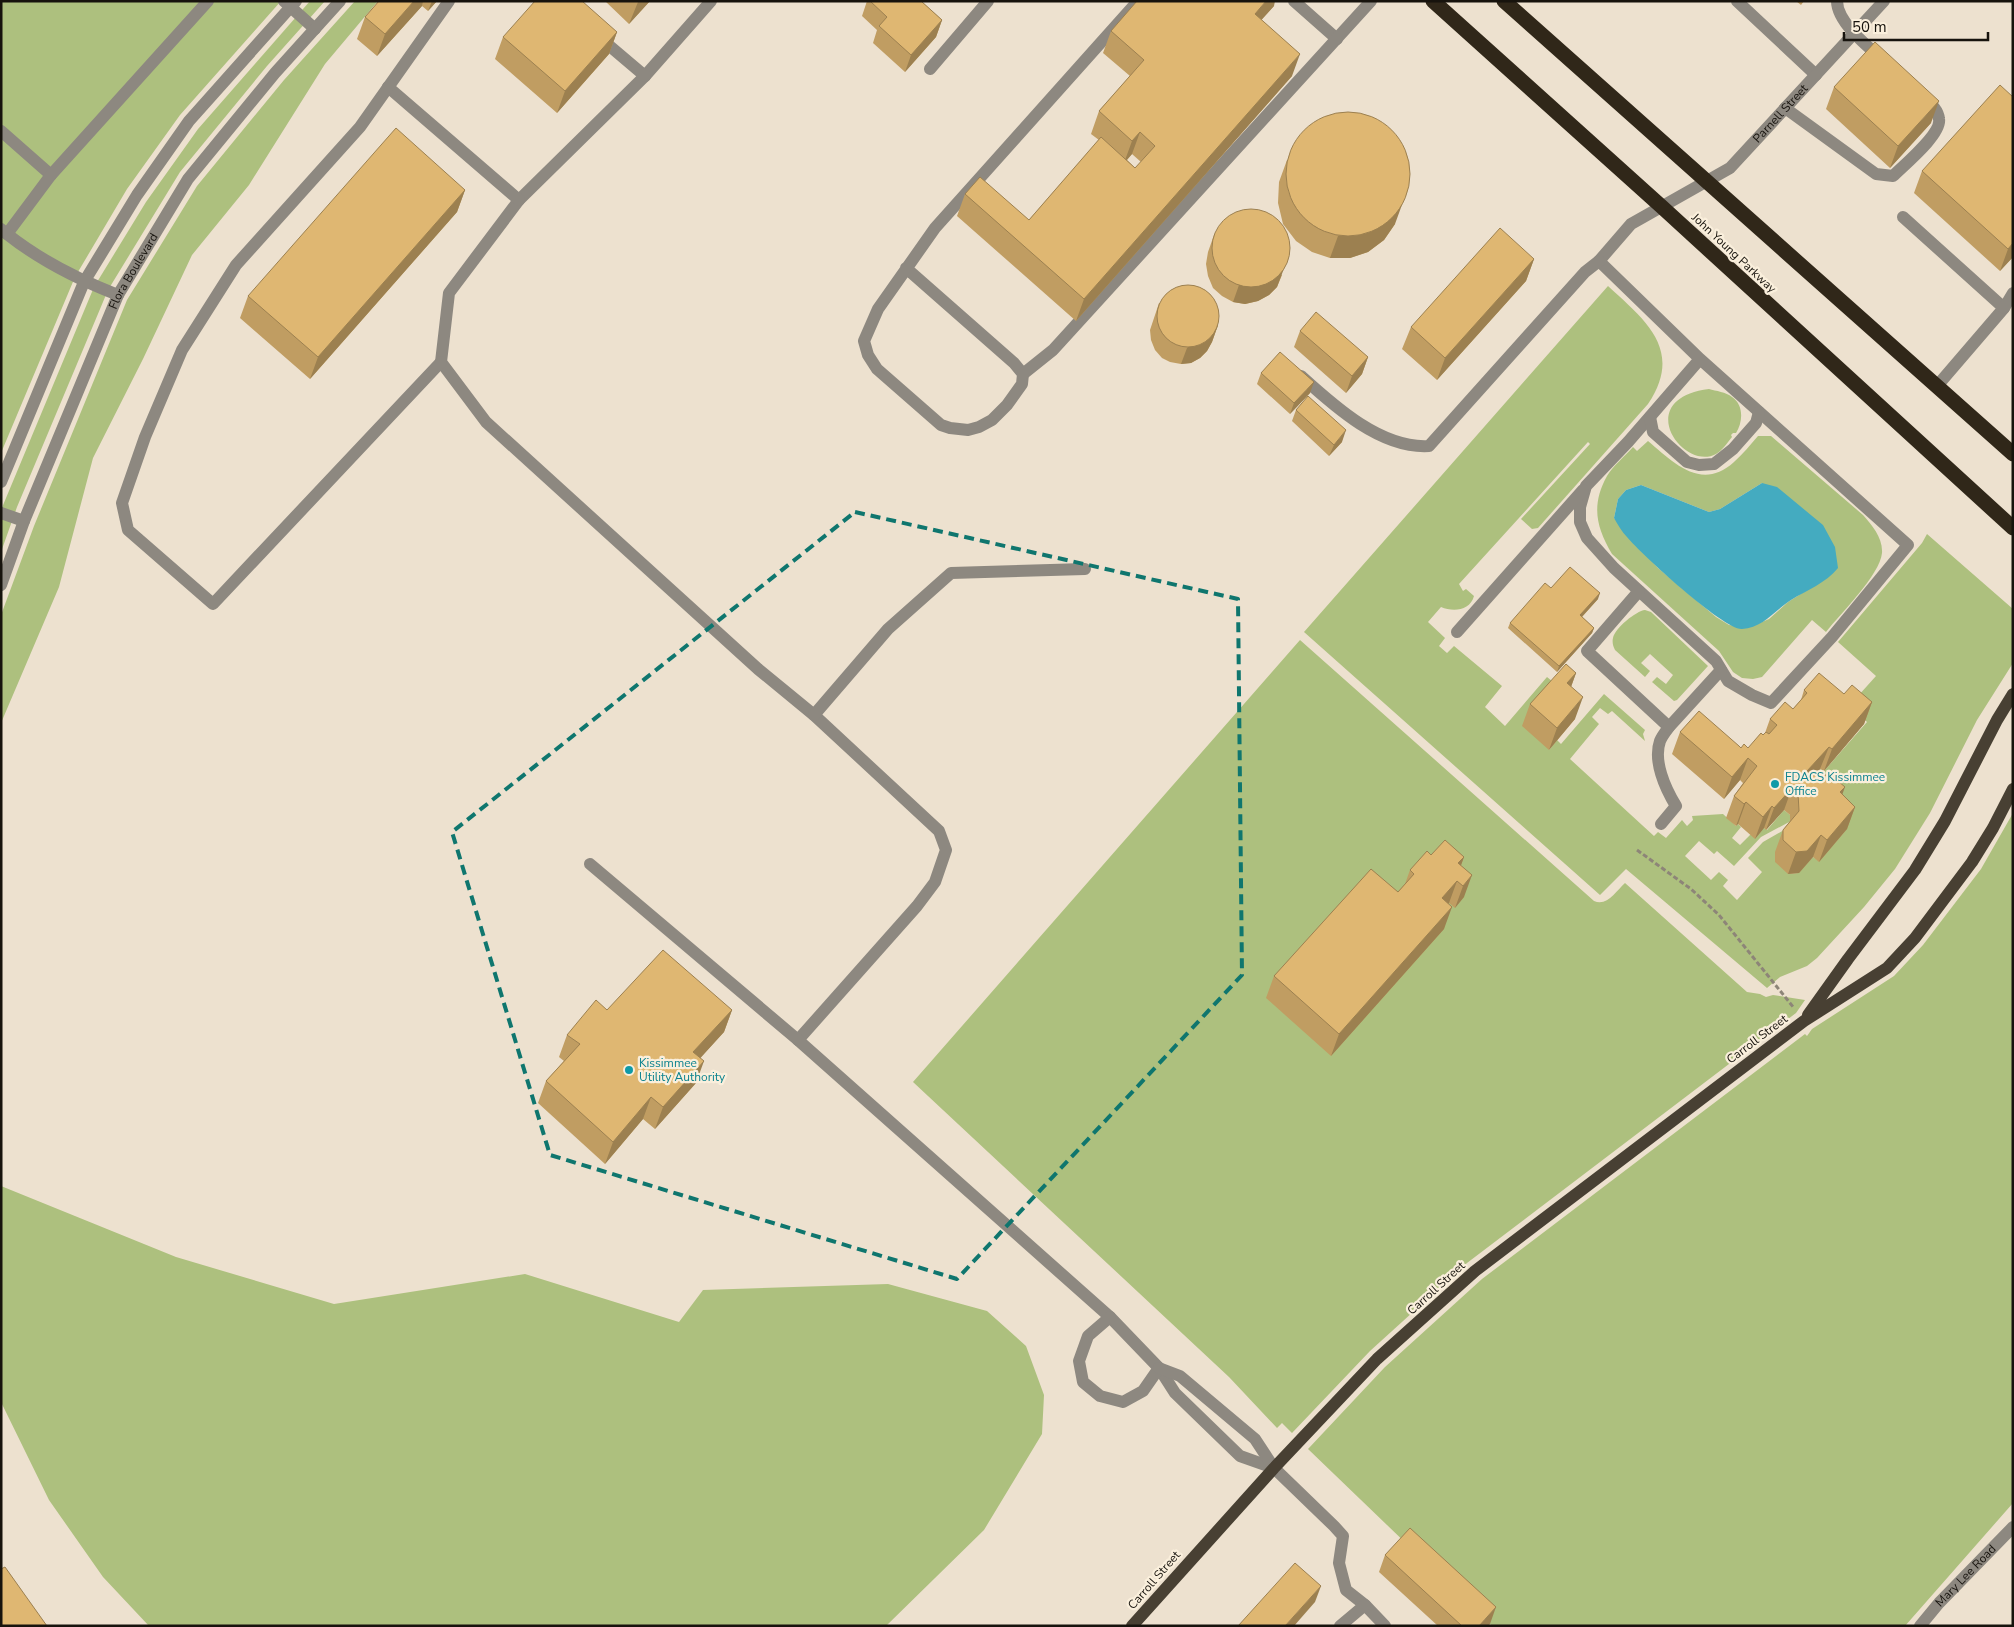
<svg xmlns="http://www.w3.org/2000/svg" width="2014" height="1627" font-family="'Nunito Sans',sans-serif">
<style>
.green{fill:#adc07e;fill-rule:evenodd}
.water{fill:#44abc0}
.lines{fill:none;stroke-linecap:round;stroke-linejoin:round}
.path{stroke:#8d8578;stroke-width:3;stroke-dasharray:5 2.5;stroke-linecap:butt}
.minor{stroke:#8d8880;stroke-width:12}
.major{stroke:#484033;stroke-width:12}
.highway{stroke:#302719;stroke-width:15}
.wall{fill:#c09d62;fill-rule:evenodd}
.shaded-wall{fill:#9c8050}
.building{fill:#dfb772;stroke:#9c8050}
.marked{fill:none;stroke:#0f766e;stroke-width:4;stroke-dasharray:10 6;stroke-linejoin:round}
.culture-dot{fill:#0f9aa8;stroke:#faefdc;stroke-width:2}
.labels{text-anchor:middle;stroke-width:4.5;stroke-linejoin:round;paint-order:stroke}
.street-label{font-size:12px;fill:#17130d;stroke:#faefdc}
.culture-label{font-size:12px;fill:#0d838f;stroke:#faefdc;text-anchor:start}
</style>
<rect width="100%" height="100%" fill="#ede1cf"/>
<path class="green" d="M1 1H281L180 115 127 189 75 277 1 453Z
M310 1H325L267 66 180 172 108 290 17 507 1 552V510L94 287 146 202 198 129Z
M355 1H378L325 64 249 185 192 255 143 359 93 458 59 587 1 723V615L34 526 127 300 197 186 284 80Z
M1608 286C1646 321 1684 350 1648 404L1538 528 1532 529 1521 519 1590 444 1588 442 1459 584 1463 591 1466 589 1474 596C1470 611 1453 612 1441 607L1428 622 1445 638 1439 646 1447 653 1454 646 1502 686 1485 707 1505 726 1547 677 1558 686 1549 750 1557 740 1561 744 1604 694 1645 730 1643 734 1645 741 1612 711 1608 714 1600 708 1592 717 1599 724 1570 759 1654 836 1658 832 1666 838 1682 820 1687 826 1693 820 1692 816 1723 814 1736 826 1738 824 1741 827 1732 838 1740 845 1750 835 1764 828 1767 830 1784 810 1790 815 1791 821 1761 837 1734 866 1717 851 1714 854 1699 841 1685 856 1711 880 1719 872 1728 880 1723 886 1737 900 1762 872 1748 858 1763 842 1791 826 1788 874 1798 873 1813 857 1819 861 1846 830 1799 793 1820 769 1824 771 1867 722 1849 706 1876 676 1838 642 1922 543 1927 534 2013 609V663L1977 720 1930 813 1895 869 1864 907 1817 958 1807 966 1780 977 1767 988 1626 869 1600 895 1304 632Z
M1709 389C1716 391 1726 392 1732 397 1744 405 1743 422 1736 433H1733L1731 435 1732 437C1728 442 1722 451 1716 454 1683 472 1631 399 1709 389Z
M1758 436H1771L1863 515C1872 525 1883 538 1882 553 1880 575 1840 614 1826 632L1812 620 1762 677 1753 679 1742 678 1733 672 1719 651 1612 554C1596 527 1591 505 1607 476 1613 466 1625 456 1633 447L1637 451 1648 441C1673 462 1701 492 1734 462 1743 454 1750 445 1758 436ZM1762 483 1807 590 1788 602 1769 619 1750 627 1729 625 1716 617 1658 568 1614 518 1618 499 1626 490 1641 485 1709 512 1720 509Z
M1645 610 1651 612 1708 666 1677 700 1674 701 1652 682 1657 677 1666 684 1673 675 1650 654 1641 663 1650 671 1645 677 1615 650C1613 646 1612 642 1613 638 1615 628 1636 611 1645 610Z
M1300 640 1594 901C1607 907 1616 891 1625 883L1747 992 1760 994 1766 997 1773 995 1805 1000 1796 1013 1467 1263 1370 1351 1292 1433 1282 1423 1277 1428 1229 1377 913 1082Z
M2013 813V1503L1905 1626H1492L1308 1449 1385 1367 1482 1279 1805 1034 1807 1036 1812 1029 1894 976 1923 945 1981 869Z
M1 1186 176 1257 334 1304 525 1274 679 1322 703 1290 888 1284 987 1311 1026 1346 1044 1395 1042 1434 984 1530 886 1626H149L103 1577 49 1500 1 1402Z"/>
<path class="water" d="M1762 483 1777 487 1823 525 1835 547 1838 568C1826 583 1807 590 1791 600 1775 610 1763 628 1742 629 1724 630 1641 554 1627 537 1622 532 1618 525 1614 518L1618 499 1626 490 1641 485 1709 512 1720 509Z"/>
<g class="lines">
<path class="path" d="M1637 850 1691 889 1719 915 1794 1008"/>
<g class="minor">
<path d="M284 1 315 29"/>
<path d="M711 1 645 76 519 200 449 293 441 362 486 422 758 669 814 715 939 831 946 850 935 882 917 906 798 1040"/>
<path d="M1294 1 1337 39"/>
<path d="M1737 1 1816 75"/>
<path d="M1837 1C1837 22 1867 46 1882 59"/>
<path d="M599 37 645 76"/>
<path d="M930 69 988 1"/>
<path d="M388 87 519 200"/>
<path d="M1785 108 1876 174 1893 176C1904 165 1942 134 1939 119 1938 110 1932 105 1926 100"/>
<path d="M1 131 51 175"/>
<path d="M1903 217 2004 308 1937 386"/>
<path d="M1 229 7 234 51 175 208 1"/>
<path d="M7 234C41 261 77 279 118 295"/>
<path d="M906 268 1014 363 1023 374 1022 384 1007 405 992 420 979 427 968 430 950 428 941 425 877 369 868 355 864 341 878 309 935 228 1138 1"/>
<path d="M2004 308 2013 293"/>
<path id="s1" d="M1700 359 1628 442 1586 486 1580 507V522L1587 538 1614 568 1716 661 1728 681 1752 695 1771 703 1832 637 1908 545 1700 359 1599 261 1631 224 1730 168 1884 1"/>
<path d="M441 362 213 604 128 530 122 503 145 437 182 350 236 265 360 127 449 1"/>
<path d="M1023 374 1053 350 1371 1"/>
<path d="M1301 376C1334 406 1381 449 1429 446L1585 272 1599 261"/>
<path d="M1650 417 1653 432 1687 462 1699 465 1714 464 1733 449 1756 423 1759 412"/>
<path d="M1 482 84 282 137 195 189 121 296 1"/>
<path d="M1 513 24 521"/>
<path id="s2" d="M1 585 24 521 118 295 188 179 275 73 340 1"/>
<path d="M1639 591 1587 651 1669 727C1666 731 1662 736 1660 741 1653 761 1665 788 1676 806L1661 824"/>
<path d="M1457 632 1583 490"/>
<path d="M814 715 888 629 951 573 1085 569"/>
<path d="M1669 727 1721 670"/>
<path d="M590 864 798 1040 1110 1317 1159 1368 1175 1393 1240 1456 1274 1468"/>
<path d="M1110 1317 1088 1336 1079 1361 1083 1382 1100 1396 1123 1402 1143 1391 1159 1368"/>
<path d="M1159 1368 1180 1376 1255 1439 1274 1468 1334 1526 1343 1536 1339 1563 1346 1590 1365 1605 1385 1626"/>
<path d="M1340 1626 1365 1605"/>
<path id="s3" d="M1920 1626 1939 1603 2013 1527"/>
</g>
<path class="major" d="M1808 1015 1848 959 1915 870 1945 821 1997 720 2013 694
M1132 1626 1274 1468 1377 1359 1475 1271 1804 1021 1887 968 1915 938 1972 862 1993 828 2013 789"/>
<path class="highway" d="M1433 1 1662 207 2013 528
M1504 1 2013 454"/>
</g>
<path class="wall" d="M379 1H437L428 11 422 6 377 56 357 39 365 17Z
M605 1H650L629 24Z
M867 1H921L942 20 936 37 905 72 873 43 877 30 862 16Z
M1796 1H1804L1801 5Z
M1274 6 1261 20 1292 76 1076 321 957 216 965 194 1029 220 1099 140 1091 134 1099 111 1130 76 1103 53 1111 31ZM1132 154 1141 162 1135 168 1127 160Z
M617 32 609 54 557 113 495 59 503 37Z
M1834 87 1931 123 1890 168 1826 109Z
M2013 97V257L2000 271 1914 193 1922 171Z
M1287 160 1395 224 1384 240 1368 252 1350 258H1330L1312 252 1296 241 1283 224 1278 203 1279 182Z
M465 190 457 212 310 379 240 318 248 296Z
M1214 235 1282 275 1277 287 1269 295 1258 301 1245 304 1233 302 1222 296 1213 288 1208 276 1206 264 1208 252Z
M1534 259 1526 281 1437 380 1402 349 1411 327Z
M1159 303 1218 325 1212 342 1207 351 1200 358 1191 363 1181 364 1170 362 1162 358 1155 350 1151 340 1150 330Z
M1300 331 1368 357 1362 374 1346 393 1294 347Z
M1261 373 1310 393 1290 414 1257 384Z
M1296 410 1342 442 1329 456 1292 421Z
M1551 588 1598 599 1582 617 1594 628 1592 633 1557 672 1508 628 1510 623Z
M1576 673 1571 687 1575 719 1549 750 1522 726 1530 704Z
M1804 690 1844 694 1872 702 1864 724 1824 771 1820 769 1815 775 1842 794 1855 807 1847 829 1819 862 1813 857 1799 873 1788 874 1775 862V852L1783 830 1790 821V815L1784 810 1766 830 1764 828 1755 839 1738 824 1736 826 1726 818 1734 796 1743 783 1740 780 1724 799 1672 754 1680 732 1741 748H1748L1765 733 1770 719 1793 709 1801 700Z
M1431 855 1464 857 1461 865 1464 897 1455 908 1449 903 1448 904 1444 929 1331 1056 1266 998 1274 976 1398 892 1405 884 1410 870Z
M607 1010H732L724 1032 700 1058 696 1083 655 1129 643 1119 605 1164 538 1103 546 1081 564 1061 559 1057 567 1035Z
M1385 1555 1490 1624 1488 1626H1438L1379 1572Z"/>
<path class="shaded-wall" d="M414 1H423L422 6 377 56 385 34Z
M432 1H437L428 11Z
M638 1H650L629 24 638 2Z
M1266 1H1275L1274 6 1247 36 1255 14Z
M942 20 936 37 905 72 911 55Z
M617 32 609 54 557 113 565 91Z
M1300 54 1292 76 1076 321 1084 299Z
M1939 101 1931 123 1890 168 1898 146Z
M1140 132 1132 154 1124 163 1132 141Z
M465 190 457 212 310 379 318 357Z
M1403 202 1395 224 1384 240 1368 252 1350 258H1330L1338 236Z
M2013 243V257L2000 271 2008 249Z
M1288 258 1277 287 1269 295 1258 301 1245 304 1233 302 1239 285Z
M1534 259 1526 281 1437 380 1445 358Z
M1218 325 1212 342 1207 351 1200 358 1191 363 1181 364 1187 348Z
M1368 357 1362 374 1346 393 1352 376Z
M1314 382 1310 393 1290 414 1294 403Z
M1346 430 1342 442 1329 456 1334 445Z
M1600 593 1598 599 1578 621 1580 615Z
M1594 628 1592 633 1557 672 1559 666Z
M1576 673 1568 695 1567 683Z
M1583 697 1575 719 1549 750 1557 728Z
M1872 702 1864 724 1824 771 1832 749Z
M1829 747 1820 769 1799 793 1807 771Z
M1748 758 1740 780 1724 799 1732 777Z
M1845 787 1837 809 1840 792Z
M1792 788 1784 810 1766 830 1774 808Z
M1746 802 1738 824 1736 826 1744 804Z
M1772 806 1764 828 1755 839 1763 817Z
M1855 807 1847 829 1819 862 1827 840Z
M1821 835 1813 857 1799 873 1788 874 1796 852Z
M1464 857 1456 879 1458 863Z
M1472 875 1464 897 1455 908 1463 886Z
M1457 881 1449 903 1434 920 1442 898Z
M1452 907 1444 929 1331 1056 1339 1034Z
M732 1010 724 1032 685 1075 693 1052Z
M704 1061 696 1083 655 1129 663 1107Z
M651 1097 643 1119 605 1164 613 1142Z
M1321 1586 1315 1602 1294 1626H1285Z
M1496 1607 1490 1624 1488 1626H1479Z"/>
<path class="building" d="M379 1H414L385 34 365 17Z
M535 1H582L617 32 565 91 503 37Z
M870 1H921L942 20 911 55 879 26 887 17Z
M1137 1H1266L1255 14 1300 54 1084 299 965 194 980 177 1029 220 1101 137 1135 168 1155 146 1140 132 1132 141 1099 111 1144 60 1111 31Z
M1875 42 1939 101 1898 146 1834 87Z
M2000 85 2013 97V243L2008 249 1922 171Z
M1286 174a62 62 0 1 1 124 0a62 62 0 1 1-124 0Z
M396 128 465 190 318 357 248 296Z
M1212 248a39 39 0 1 1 78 0a39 39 0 1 1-78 0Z
M1500 228 1534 259 1445 358 1411 327Z
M1157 316a31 31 0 1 1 62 0a31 31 0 1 1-62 0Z
M1316 312 1368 357 1352 376 1300 331Z
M1280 352 1314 382 1294 403 1261 373Z
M1308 396 1346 430 1334 445 1296 410Z
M1570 567 1600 593 1580 615 1594 628 1559 666 1510 623 1545 583 1551 588Z
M1566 664 1576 673 1567 683 1583 697 1557 728 1530 704Z
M1819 673 1844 694 1852 685 1872 702 1832 749 1829 747 1807 771 1812 775H1831L1845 787 1840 792 1855 807 1827 840 1821 835 1807 851 1796 852 1783 840V830L1799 811 1798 793 1792 788 1774 808 1772 806 1763 817 1746 802 1744 804 1734 796 1757 766 1748 758 1732 777 1680 732 1699 711 1739 746 1741 748 1744 744 1748 748 1761 733 1763 735 1766 732 1769 734 1777 725 1770 719 1785 702 1793 709 1807 693 1804 690Z
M1445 840 1464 857 1458 863 1472 875 1463 886 1457 881 1442 898 1452 907 1339 1034 1274 976 1371 869 1398 892 1414 874 1410 870 1427 851 1431 855Z
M663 950 732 1010 693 1052 704 1061 663 1107 651 1097 613 1142 546 1081 580 1044 567 1035 596 1000 607 1010Z
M1410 1528 1496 1607 1479 1626H1462L1385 1555Z
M1295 1563 1321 1586 1285 1626H1238Z
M5 1567 47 1626H1V1569Z"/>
<path class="marked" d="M855 512 1238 599 1242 975 957 1279 550 1155 452 832Z"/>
<g class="culture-dot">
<circle cx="1775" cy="784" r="5"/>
<circle cx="629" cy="1070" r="5"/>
</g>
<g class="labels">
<g class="street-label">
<text dy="4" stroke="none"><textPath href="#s1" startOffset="1341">Parnell Street</textPath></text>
<text transform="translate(1734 253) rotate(43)" y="4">John Young Parkway</text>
<text dy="4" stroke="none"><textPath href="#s2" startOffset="341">Flora Boulevard</textPath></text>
<text transform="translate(1757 1039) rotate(-37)" y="4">Carroll Street</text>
<text transform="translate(1436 1288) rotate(-42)" y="4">Carroll Street</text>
<text dy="4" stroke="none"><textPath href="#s3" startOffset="68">Mary Lee Road</textPath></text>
<text transform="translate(1154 1580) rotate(-49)" y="4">Carroll Street</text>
</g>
<g class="culture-label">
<text x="1785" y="781">FDACS Kissimmee<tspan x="1785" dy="14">Office</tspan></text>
<text x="639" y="1067">Kissimmee<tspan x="639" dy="14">Utility Authority</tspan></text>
</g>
</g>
<rect width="2014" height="1627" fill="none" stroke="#17130d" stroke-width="5"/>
<path d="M1844 32v8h144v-8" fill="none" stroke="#17130d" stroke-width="2.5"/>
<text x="1852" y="32" font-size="15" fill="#17130d" stroke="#faefdc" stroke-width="4" paint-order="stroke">50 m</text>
</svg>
